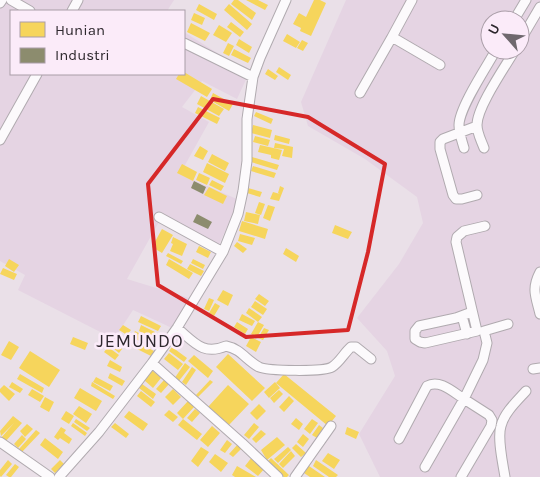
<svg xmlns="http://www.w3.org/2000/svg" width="540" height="477" font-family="Karla,sans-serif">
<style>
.built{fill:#e5d4e3;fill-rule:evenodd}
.homes{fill:#f6d55c}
.industry{fill:#8c8c6e}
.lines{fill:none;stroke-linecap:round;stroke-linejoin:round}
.minor-casing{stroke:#b0aaaf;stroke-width:11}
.minor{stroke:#fcfafc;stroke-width:9}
.marked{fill:none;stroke:#d62828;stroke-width:4;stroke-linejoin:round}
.labels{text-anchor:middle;stroke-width:5;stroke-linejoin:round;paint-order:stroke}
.quarter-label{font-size:18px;letter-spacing:1px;fill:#2d272d;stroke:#fbebf9}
</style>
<rect width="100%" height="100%" fill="#eae0e8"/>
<path class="built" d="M0 0H174L167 11H11V74H184V32L249 73 237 99 202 81 182 107 209 122 180 174 239 200 217 249 160 220 127 279 189 298 172 328 133 310 114 339 18 290 25 275 0 261Z
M346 0H540V477H380L359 434 395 376 387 351 357 318 399 264 423 223 417 197 365 159 308 126 301 102ZM490 20H520V50H490Z"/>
<path class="homes" d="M234 0H238L256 13 252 20 231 4Z
M246 0H258L268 5 265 10Z
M314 0H320L326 3 311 36 300 31 301 28 293 24 299 13 306 17Z
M199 4 217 14 214 20 196 10Z
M229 4 252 24 247 30 224 10Z
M194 13 205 18 202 25 191 20Z
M231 22 244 32 240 37 227 27Z
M191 23 210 33 205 41 187 32Z
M219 25 232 33 226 42 213 35Z
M287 34 300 42 296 48 283 41Z
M239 39 252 47 249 53 236 45Z
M302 40 308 43 303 51 297 48Z
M228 43 234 46 229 56 223 53Z
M234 49 251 58 248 63 231 55Z
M279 67 291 75 288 80 276 72Z
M268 69 278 76 275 80 265 74Z
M184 72 212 89 207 97 176 79 179 74H184Z
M213 93 233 104 229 111 210 100Z
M201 96 224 109 219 116 197 104Z
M198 107 220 118 217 124 195 113Z
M256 112 273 119 271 124 254 116Z
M253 125 272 130 270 138 251 133Z
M275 135 290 139 289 144 274 140Z
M255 136 270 140 268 146 253 142Z
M275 143 293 147 292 158 282 156 284 149 274 148Z
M260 145 282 150 279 160 271 158V155L258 152Z
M200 146 208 151 203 160 194 156Z
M212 154 229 163 225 171 208 162Z
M252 157 279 165 277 170 251 162Z
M207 163 229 174 225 183 203 172Z
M182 164 197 172 193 181 177 173Z
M253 166 276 173 274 178 251 171Z
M199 173 210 178 207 185 196 180Z
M212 180 224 186 221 191 209 185Z
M280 186 284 188 279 201 270 199 273 192 280 194 278 193Z
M209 187 227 196 223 204 204 195Z
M248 188 262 192 260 197 247 193Z
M259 202 265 204 261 215 255 213Z
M268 205 275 207 270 221 263 218Z
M246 212 260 215 258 224 244 221Z
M242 221 268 229 265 239 239 231Z
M335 225 352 232 348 239 332 233Z
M162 229 173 235 162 253 152 247Z
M240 234 255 238 252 245 238 241Z
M173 237 187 244 182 256 170 251 173 244 171 243Z
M237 242 247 249 243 253 234 246Z
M199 246 211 252 208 258 196 252Z
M286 248 299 256 296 262 283 254Z
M168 253 183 261 181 264 166 256Z
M9 259 19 265 14 272 5 266Z
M169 259 193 273 189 279 166 265Z
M193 259 205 265 203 269 191 263Z
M190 264 204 271 201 276 187 269Z
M3 268 17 274 14 280 0 274Z
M223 290 233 295 228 306 217 300Z
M259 294 269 301 265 306 255 299Z
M209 298 214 300 209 311 204 309Z
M255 301 267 309 263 315 251 307Z
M215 303 220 306 214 316 209 313Z
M249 308 262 317 258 322 246 313Z
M242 314 255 321 252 326 239 320Z
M141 316 161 326 158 331 138 322Z
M237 322 248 329 245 334 234 327Z
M258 322 264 325 257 337 251 334Z
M123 325 131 330 127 335 119 330Z
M141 325 155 332 153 338 139 331Z
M264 328 269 330 263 340 258 338Z
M135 331 157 343 154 349 132 337Z
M105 335 122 349 119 353 102 339Z
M73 337 88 343 85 350 70 344Z
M251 337 261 342 256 352 246 346Z
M9 341 19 347 11 360 1 355Z
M134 341 154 351 151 356 131 346Z
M108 347 119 355 115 360 104 352Z
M172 347 187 358 184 362 169 351Z
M30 351 60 370 49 387 19 368Z
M169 353 183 364 178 370 164 359Z
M228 354 265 388 252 401 216 367Z
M194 355 213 371 208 378 188 361Z
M110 360 122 367 120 372 107 366Z
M185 363 190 367 178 382 174 379Z
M192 367 196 370 186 385 182 382Z
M152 370 161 378 153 388 144 380Z
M110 373 125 381 122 386 108 378Z
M20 374 44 388 42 393 17 379Z
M284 374 336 416 328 426 276 383Z
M96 377 113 386 110 391 93 382Z
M164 380 169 384 161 393 156 389Z
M210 380 213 382 198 397 196 395Z
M12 382 23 389 20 393 9 387Z
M92 382 115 396 113 399 91 386Z
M275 382 280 388 269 398 264 392Z
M142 384 156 394 153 399 139 388Z
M4 385 15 394 9 401 0 392V389Z
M228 385 249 404 228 426 208 407Z
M80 388 102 401 96 411 74 398Z
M32 389 44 396 40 402 28 395Z
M173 389 181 397 173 405 165 397Z
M279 390 283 394 274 403 270 398Z
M141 391 155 402 151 407 137 396Z
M289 396 294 401 284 412 279 407Z
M45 397 54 402 49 412 40 407Z
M188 401 194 407 183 419 177 413Z
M259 404 266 411 257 420 250 413Z
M79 406 92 414 86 423 73 414Z
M195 409 200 413 192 422 187 418Z
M169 410 178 417 173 422 164 415Z
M66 411 74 416 69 424 61 419Z
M129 411 148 424 143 431 124 417Z
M13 416 22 423 5 442 1 438 14 423 1 436 0 431Z
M296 418 303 424 299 430 291 424Z
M76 419 90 428 87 431 74 422Z
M183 419 202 434 197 440 178 425Z
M312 419 318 423 310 434 304 429Z
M73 423 87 433 85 436 71 426Z
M115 423 129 434 126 438 111 427Z
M254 423 259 427 249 439 244 435Z
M27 424 33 429 25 437 20 431Z
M319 425 323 428 317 438 312 435Z
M212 426 220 433 208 447 200 440Z
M61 427 66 430 64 433 72 439 69 444 60 438 58 440 54 437Z
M347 427 359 432 356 439 345 434Z
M36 430 40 433 22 452 19 449Z
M261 430 266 434 256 443 252 439Z
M303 434 309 439 303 447 297 442Z
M22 435 26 439 18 448 14 444Z
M277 437 285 445 267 460 261 450Z
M45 438 63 452 58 459 40 445Z
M227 440 232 444 225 453 220 450Z
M238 444 242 448 233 457 229 454Z
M296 444 306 453 301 457 292 448Z
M201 447 209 452 198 467 191 461Z
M288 447 291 450 278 463 274 459Z
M291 451 295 456 283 468 279 464Z
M328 453 340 460 334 469 322 461Z
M215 454 228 463 221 472 209 462Z
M252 457 265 468 258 476 245 466Z
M271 458 289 475 287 477H284L272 466 266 463Z
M8 460 12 464 1 477 0 476V470Z
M60 460 64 464 55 473 51 469Z
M316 460 338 475 336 477H329L313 466Z
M15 464 19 467 11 477H9L6 475Z
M306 464 325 477H310L301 471Z
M237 466 256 477H235L232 475Z"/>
<path class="industry" d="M194 181 206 187 203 194 191 188Z
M197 214 212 222 208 229 193 222Z"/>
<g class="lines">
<defs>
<path id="minor" d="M11 0 30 11
M412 0 392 37 440 65
M0 3 2 0
M72 11 78 0
M514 20 526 0
M520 41 540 7
M184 43 253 77
M360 93 392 37
M0 140 37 74
M464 148C462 141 459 133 459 125 459 108 487 66 496 50
M484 148C481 140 477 133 477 125 477 107 505 67 515 50
M477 195 462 199H456L453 195 440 149V142L443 139 477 126
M159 217 223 252
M540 272C531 289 536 297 540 314
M472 312 456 318 419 326 415 331V339L420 342 425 343 477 331 456 242 457 237 464 231 485 226
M462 316 467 334
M177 328C194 342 203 356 226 346 241 349 246 360 259 367 268 371 324 372 332 367 340 362 344 353 351 347H356L371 359
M152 363 242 443 278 477
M533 369 540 368
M399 439 427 386C440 379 453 392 464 399L425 467
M0 442 50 477
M59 477 99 432 152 363 177 328 223 252 238 214 243 191 247 161V119L253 77 260 58 286 0
M295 477 331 426
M461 477 491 426 492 420 489 415 464 399 483 360 487 343 484 331 508 324
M505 477C503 464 497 438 501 426 504 413 517 401 526 391"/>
</defs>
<use href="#minor" class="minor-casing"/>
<use href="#minor" class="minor"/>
</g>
<path class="marked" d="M213 99 308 117 385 164 368 252 348 330 246 337 158 285 148 184Z"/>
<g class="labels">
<g class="quarter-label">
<text x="140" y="347">JEMUNDO</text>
</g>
</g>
<rect x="10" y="10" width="175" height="65" fill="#fbebf9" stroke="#a99da7"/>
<rect x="20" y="22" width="25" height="15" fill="#f6d55c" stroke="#a99da7"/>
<text x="55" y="35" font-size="15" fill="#2d272d">Hunian</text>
<rect x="20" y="48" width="25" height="15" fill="#8c8c6e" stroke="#a99da7"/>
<text x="55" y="60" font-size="15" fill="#2d272d">Industri</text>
<g transform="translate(505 35) rotate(297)"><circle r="24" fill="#fbebf9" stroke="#a99da7"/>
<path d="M0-4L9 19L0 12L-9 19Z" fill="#6f686e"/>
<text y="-8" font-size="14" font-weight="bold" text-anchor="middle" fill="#2d272d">U</text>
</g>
</svg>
